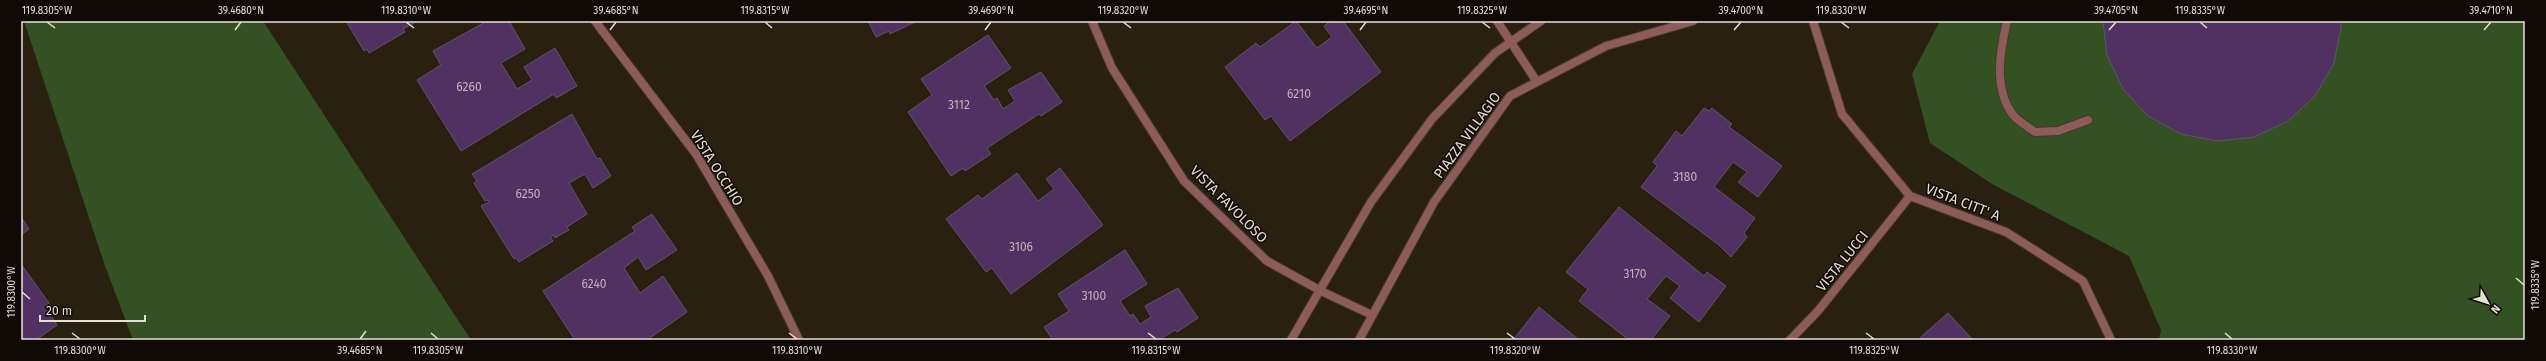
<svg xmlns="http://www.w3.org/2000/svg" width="2546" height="361" font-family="'Fira Sans',sans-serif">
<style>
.green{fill:#335123}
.building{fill:#513162;stroke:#5f5465}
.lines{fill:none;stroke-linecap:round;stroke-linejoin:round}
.service-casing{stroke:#443b2c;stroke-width:10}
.minor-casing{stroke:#443b2c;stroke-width:10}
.service{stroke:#8d5b58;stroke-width:8}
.minor{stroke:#8d5b58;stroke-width:8}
.ticks{fill:none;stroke:#e6dfd5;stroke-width:1.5}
.labels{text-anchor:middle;stroke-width:3;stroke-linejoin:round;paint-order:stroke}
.number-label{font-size:12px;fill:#c1b4b8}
.street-label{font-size:14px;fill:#e6dfd5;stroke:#0f0a05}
.neatline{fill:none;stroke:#e6dfd5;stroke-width:1.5}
.ticks-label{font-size:10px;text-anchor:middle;fill:#e6dfd5}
</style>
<rect width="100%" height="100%" fill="#2a2010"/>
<path class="green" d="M24 21H263L471 340H133L105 266Z
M1940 21H2525V340H2159L2161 330 2129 256 1992 184 1930 143 1912 74Z"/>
<path class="building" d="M346 21H418L403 29 405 32 369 53 367 49 364 51Z
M487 21H509L525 49 501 63 517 89 532 80 524 67 555 48 577 86 556 98 554 94 461 151 417 80 441 65 433 51Z
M868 21H917L890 34 889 31 876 37Z
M1296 21 1317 48 1332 37 1324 26 1331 21H1343L1381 72 1290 141 1271 116 1265 120 1225 67 1256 43 1260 47Z
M2103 21H2341V27L2334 63 2315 96 2288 121 2254 137 2217 141 2181 134 2148 116 2123 89 2107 55Z
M988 35 1011 68 984 86 994 100 997 98 1003 109 1015 101 1008 90 1041 72 1062 102 1041 116 1039 114 987 148 991 154 965 171 963 168 951 176 908 112 932 95 921 79Z
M1704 108 1709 111 1712 108 1732 124 1729 127 1782 166 1758 197 1738 182 1747 172 1733 162 1714 187 1755 218 1744 233 1747 237 1731 257 1719 245 1641 187 1657 166 1653 162 1676 131 1682 136Z
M572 114 597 159 600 158 611 176 593 188 585 174 569 183 587 214 567 227 569 230 555 238 554 235 550 237 553 241 519 262 516 258 514 259 481 206 489 202 487 200 485 201 474 183 477 181 472 174Z
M1060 168 1103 225 1011 294 992 268 986 272 946 219 978 195 982 199 1017 173 1038 201 1054 189 1046 179Z
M1619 207 1704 276 1707 272 1726 286 1699 322 1670 298 1680 286 1666 276 1647 299 1670 316 1651 340H1629L1579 301 1588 289 1566 272Z
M652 214 677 250 646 270 638 257 624 268 640 293 663 276 687 312 647 340H575L543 291 635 231 632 227Z
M21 217 29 229 21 235Z
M1125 250 1147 284 1120 301 1130 316 1133 314 1140 324 1151 317 1145 306 1178 288 1198 318 1177 332 1175 330 1159 340H1053L1044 327 1069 311 1058 294Z
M21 264 49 303 45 306 57 325 36 340H21Z
M1539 307 1579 340H1513Z
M1948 313 1973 340H1919L1923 335Z"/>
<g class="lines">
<defs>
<path id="service" d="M2007 21C2000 51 1993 88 2013 115 2018 121 2028 127 2035 132L2058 131 2088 120"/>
<path id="minor" d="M595 21 696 154 768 276 799 340
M1092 21 1112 68 1184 181 1267 261 1321 291 1372 315
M1497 21 1537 82
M1813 21 1842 114 1910 196 2006 232 2083 281 2111 340
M1291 340 1371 202 1432 119 1495 53 1541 21
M1359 340 1434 202 1510 96 1606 46 1693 21
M1790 340 1818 311 1910 196"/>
</defs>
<use href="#service" class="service-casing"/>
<use href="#minor" class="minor-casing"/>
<use href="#service" class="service"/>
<use href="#minor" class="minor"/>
</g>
<path class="ticks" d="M47 22 55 28M406 22 414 28M765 22 772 28M1123 22 1131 28M1482 22 1490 28M1841 22 1849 28M2200 22 2207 28M235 30 241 22M610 30 616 22M985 30 991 22M1360 30 1366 22M1734 30 1741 22M2109 30 2116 22M2484 30 2491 22M2516 278 2524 285M22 292 30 299M72 333 80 339M431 333 438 339M789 333 797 339M1148 333 1156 339M1507 333 1515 339M1866 333 1874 339M2225 333 2232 339M360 339 366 331"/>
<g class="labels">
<g class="number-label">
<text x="469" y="91">6260</text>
<text x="1299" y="98">6210</text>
<text x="959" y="109">3112</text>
<text x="1685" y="181">3180</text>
<text x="528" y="198">6250</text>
<text x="1021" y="251">3106</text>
<text x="1635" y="278">3170</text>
<text x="594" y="288">6240</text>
<text x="1094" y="300">3100</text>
</g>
<g class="street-label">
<text transform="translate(1467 135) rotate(-54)" y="5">PIAZZA VILLAGIO</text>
<text transform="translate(717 168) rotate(58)" y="5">VISTA OCCHIO</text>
<text transform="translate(1963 202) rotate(21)" y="5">VISTA CITT' A</text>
<text transform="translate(1229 204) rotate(45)" y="5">VISTA FAVOLOSO</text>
<text transform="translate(1842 261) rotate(-51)" y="5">VISTA LUCCI</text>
</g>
</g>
<rect width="2546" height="361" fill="none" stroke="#0f0a05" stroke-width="44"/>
<g transform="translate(2488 303) rotate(129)" stroke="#0f0a05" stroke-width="3" paint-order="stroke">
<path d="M0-3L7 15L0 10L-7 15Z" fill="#e6dfd5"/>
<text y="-6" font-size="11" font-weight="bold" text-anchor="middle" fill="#e6dfd5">N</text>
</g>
<path d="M40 315v6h105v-6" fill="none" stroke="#e6dfd5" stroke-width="2"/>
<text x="46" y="315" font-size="12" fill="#e6dfd5" stroke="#0f0a05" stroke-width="3" paint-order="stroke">20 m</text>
<rect x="22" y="22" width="2502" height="317" class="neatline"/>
<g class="ticks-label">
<text x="47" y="14">119.8305°W</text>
<text x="241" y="14">39.4680°N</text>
<text x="406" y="14">119.8310°W</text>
<text x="616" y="14">39.4685°N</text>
<text x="765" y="14">119.8315°W</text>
<text x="991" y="14">39.4690°N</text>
<text x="1123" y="14">119.8320°W</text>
<text x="1366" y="14">39.4695°N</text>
<text x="1482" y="14">119.8325°W</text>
<text x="1741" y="14">39.4700°N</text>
<text x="1841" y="14">119.8330°W</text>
<text x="2116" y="14">39.4705°N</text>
<text x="2200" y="14">119.8335°W</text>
<text x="2491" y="14">39.4710°N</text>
<text transform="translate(2535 285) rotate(-90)" y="4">119.8335°W</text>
<text transform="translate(11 292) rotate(-90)" y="4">119.8300°W</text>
<text x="80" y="354">119.8300°W</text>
<text x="360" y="354">39.4685°N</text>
<text x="438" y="354">119.8305°W</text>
<text x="797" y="354">119.8310°W</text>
<text x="1156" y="354">119.8315°W</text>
<text x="1515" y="354">119.8320°W</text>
<text x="1874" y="354">119.8325°W</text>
<text x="2232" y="354">119.8330°W</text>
</g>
</svg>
